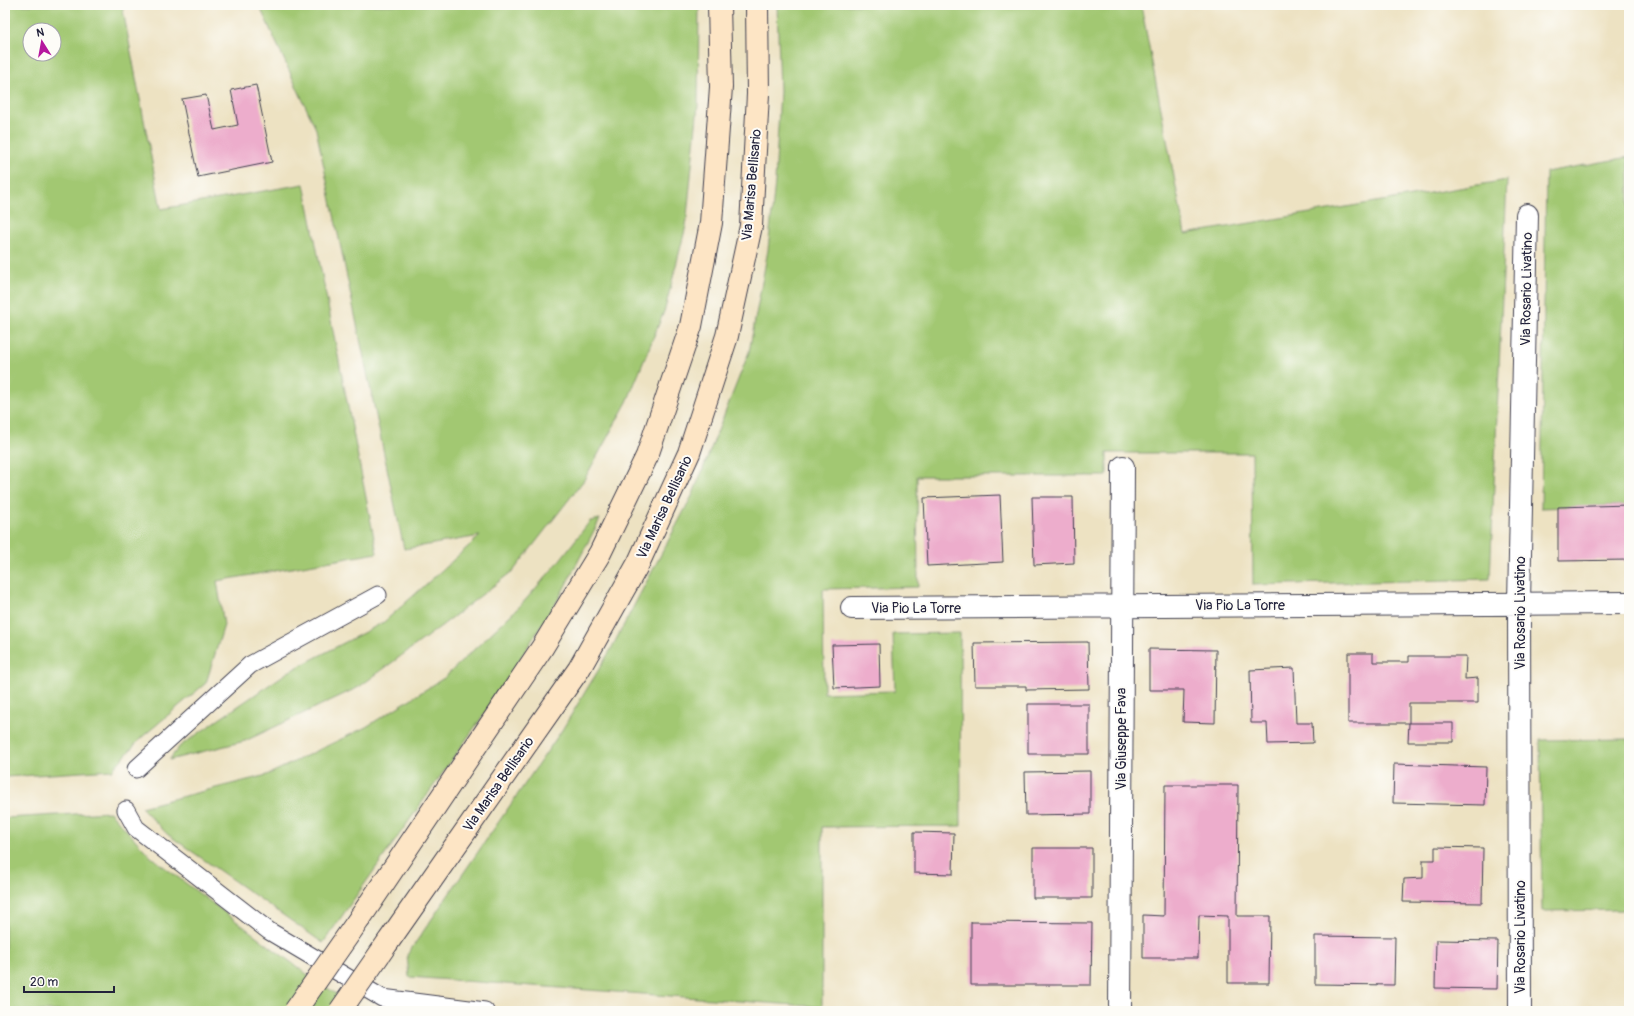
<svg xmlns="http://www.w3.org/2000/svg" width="1634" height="1016" font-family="Pangolin,sans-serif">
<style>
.green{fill:#a2c872;stroke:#627556;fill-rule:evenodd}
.building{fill:#edadcc}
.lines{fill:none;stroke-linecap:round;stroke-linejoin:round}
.lane-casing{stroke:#403f4f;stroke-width:19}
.street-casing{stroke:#403f4f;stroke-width:24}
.secondary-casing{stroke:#403f4f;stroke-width:24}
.lane{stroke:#fff;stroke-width:17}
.street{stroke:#fff;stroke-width:22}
.secondary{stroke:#fde5c5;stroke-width:22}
.secondary-bridge-casing{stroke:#403f4f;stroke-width:24;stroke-linecap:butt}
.secondary-bridge{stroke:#fde5c5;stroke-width:22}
.labels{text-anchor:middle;stroke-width:4;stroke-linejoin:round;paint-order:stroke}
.street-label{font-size:14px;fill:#22223b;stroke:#fdfcf7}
</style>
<rect width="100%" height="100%" fill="#fdfcf7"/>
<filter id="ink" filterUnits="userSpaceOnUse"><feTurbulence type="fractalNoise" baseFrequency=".025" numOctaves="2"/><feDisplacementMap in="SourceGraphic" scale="8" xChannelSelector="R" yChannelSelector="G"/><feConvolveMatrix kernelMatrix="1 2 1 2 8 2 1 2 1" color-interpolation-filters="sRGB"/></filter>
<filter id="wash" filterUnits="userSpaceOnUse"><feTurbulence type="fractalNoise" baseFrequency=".012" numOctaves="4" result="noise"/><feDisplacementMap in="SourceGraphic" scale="16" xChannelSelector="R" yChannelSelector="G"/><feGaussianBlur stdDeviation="0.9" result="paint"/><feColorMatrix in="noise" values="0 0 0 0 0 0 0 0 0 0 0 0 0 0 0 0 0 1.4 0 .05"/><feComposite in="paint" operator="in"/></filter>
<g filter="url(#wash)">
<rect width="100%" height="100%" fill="#ede2c2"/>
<path class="green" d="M5 5H122L161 209 304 184 377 553 217 581 224 625 206 683 141 738 112 770 5 777ZM30 30H54V54H30Z
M259 5H699L698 105 686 226 665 309 627 402 584 480 514 570 440 627 359 687 245 741 169 760 180 746 288 672 384 622 480 536 404 549 316 129Z
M777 5H1141L1185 234 1507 180 1490 579 1253 585 1252 453H1107V476H917L918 587 823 589 824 693 895 691 893 634 960 633 961 826 822 827V1007L409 977 407 955 562 730 610 651 693 494 749 352 768 250 775 182 780 91Z
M1629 157V505L1541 508 1546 172Z
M600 519 559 598 487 710 323 943 167 834 141 807 267 775 366 727 444 678 521 605 556 565 590 521Z
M1629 739V910L1542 911 1540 740Z
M110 812 151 857 304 972 361 1011H5V818Z"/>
<g id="blocks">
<path class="building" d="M256 85 272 162 198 177 182 99 206 95 214 130 238 125 231 90Z
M1000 495 1003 562 927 566 924 498Z
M1032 497H1073L1074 563 1034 565Z
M1629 505V560L1558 561V507Z
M1088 642 1089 689 1026 690V686H975L974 643Z
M879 644 880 686 834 688 832 645Z
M1149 649 1216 650 1215 723 1183 722 1184 690H1149Z
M1348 653H1373V662H1409V656H1466L1465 679 1478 678V703H1409V723H1348Z
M1294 668 1296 723H1312L1313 743 1268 744 1267 723H1251L1250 670Z
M1028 704H1089V754H1028Z
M1409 723H1453V742H1408Z
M1394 764 1486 767 1485 805 1393 803Z
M1090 771V814L1026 815 1025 772Z
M1165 785H1238L1237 916H1270L1269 983H1228V916L1199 915 1198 958H1143V915L1164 916Z
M914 832 954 833 953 874 914 873Z
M1435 847 1483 848 1482 903 1403 902 1404 879 1423 878V860H1435Z
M1033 848H1092V898H1033Z
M971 922 1092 923 1091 985H971Z
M1315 936 1395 937 1394 985 1315 984Z
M1436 940 1498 941 1497 989 1435 988Z"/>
</g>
</g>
<g filter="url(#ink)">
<use href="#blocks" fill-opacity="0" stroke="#403f4f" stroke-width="1"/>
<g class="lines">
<defs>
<path id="lane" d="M136 769 250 665 378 595
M126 810 136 828 269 931 382 998 485 1011"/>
<path id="street" d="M852 608 1629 603
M1120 1011 1123 467
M1520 1011 1519 603 1527 215"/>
<path id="secondary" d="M360 918 542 648 600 553 647 456 691 326 711 223 721 87 719 5
M388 942 579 669 638 564 689 453 727 336 751 226 758 94 757 5"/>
</defs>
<use href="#lane" class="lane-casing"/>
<use href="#street" class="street-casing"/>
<use href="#secondary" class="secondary-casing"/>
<use href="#lane" class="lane"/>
<use href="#street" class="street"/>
<use href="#secondary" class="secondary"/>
<defs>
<path id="secondary-bridge" d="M295 1011 360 918
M340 1011 388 942"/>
</defs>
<use href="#secondary-bridge" class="secondary-bridge-casing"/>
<use href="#secondary-bridge" class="secondary-bridge"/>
</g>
</g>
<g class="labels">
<g class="street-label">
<text transform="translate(751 185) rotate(-85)" y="5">Via Marisa Bellisario</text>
<text transform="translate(1526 289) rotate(-89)" y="5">Via Rosario Livatino</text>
<text transform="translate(664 507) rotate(-65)" y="5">Via Marisa Bellisario</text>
<text x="1240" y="610">Via Pio La Torre</text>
<text x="916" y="613">Via Pio La Torre</text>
<text transform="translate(1520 613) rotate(-90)" y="5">Via Rosario Livatino</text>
<text transform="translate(1121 739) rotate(-90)" y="5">Via Giuseppe Fava</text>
<text transform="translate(498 784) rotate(-55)" y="5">Via Marisa Bellisario</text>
<text transform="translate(1520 937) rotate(-90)" y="5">Via Rosario Livatino</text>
</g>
</g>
<rect width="1634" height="1016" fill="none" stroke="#fdfcf7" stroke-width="20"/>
<g transform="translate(42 42) rotate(349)"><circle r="19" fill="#fdfcf7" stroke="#a5a5ac"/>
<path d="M0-3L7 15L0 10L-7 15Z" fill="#b5179e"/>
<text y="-6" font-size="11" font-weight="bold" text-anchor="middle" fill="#22223b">N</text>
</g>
<path d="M24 986v6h90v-6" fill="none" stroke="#22223b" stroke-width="2"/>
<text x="30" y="986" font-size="12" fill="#22223b" stroke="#fdfcf7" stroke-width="3" paint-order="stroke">20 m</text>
</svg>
